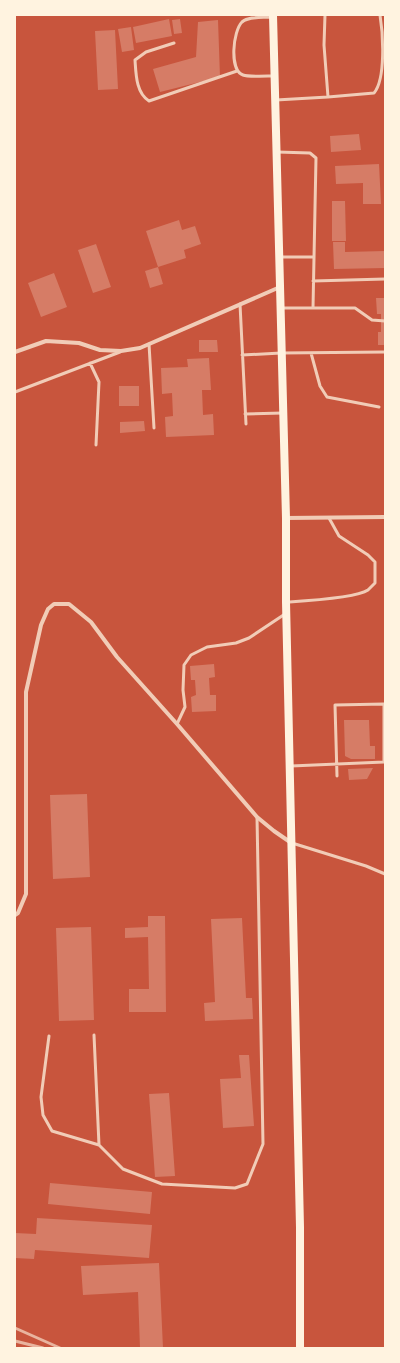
<svg xmlns="http://www.w3.org/2000/svg" width="400" height="1363" font-family="Commissioner,sans-serif">
<style>
.building{fill:#d67c66}
.lines{fill:none;stroke-linecap:round;stroke-linejoin:round}
.service{stroke:#f1ccb7;stroke-width:3}
.minor{stroke:#f1ccb7;stroke-width:4}
.secondary{stroke:#fff3e0;stroke-width:8}
.rail{stroke:#e9b49f;stroke-width:3}
</style>
<rect width="100%" height="100%" fill="#c8553d"/>
<path class="building" d="M169 19 172 36 136 43 133 27Z
M180 19 182 33 174 34 172 20Z
M218 20 220 77 160 92 153 69 196 57 198 22Z
M131 27 134 50 122 52 118 29Z
M115 30 118 89 98 90 95 31Z
M359 134 361 150 331 152 330 136Z
M379 164 381 204H363V183L336 184 335 166Z
M332 201H345L346 241H332Z
M179 220 182 230 195 226 201 244 184 250 186 258 158 267 146 231Z
M333 242H345V252L385 251V268L334 269Z
M96 244 111 287 93 293 78 250Z
M158 267 163 284 150 288 145 271Z
M54 273 67 307 41 317 28 283Z
M376 298H385V345H378V332H381V314H377Z
M199 340H217L218 352H199Z
M209 358 211 390H202L203 415 213 414 214 435 166 437 165 417 173 416 172 393 162 394 161 368 188 367 187 359Z
M119 386H139V406H119Z
M144 421 145 431 120 433V422Z
M214 664 215 677 209 678 210 695H216V711L192 712 191 697 196 695 195 680H191L190 666Z
M344 720H369L370 746H375V759H351L345 756Z
M373 768 367 779 349 780 348 769Z
M87 794 90 877 53 879 50 795Z
M148 916H165L166 1012H129V989H149L148 937 125 938V928L148 927Z
M242 918 246 998H252L253 1019 205 1021 204 1003 215 1002 211 919Z
M91 927 94 1020 59 1021 56 928Z
M239 1055H249L254 1126 223 1128 220 1079 241 1078Z
M169 1093 175 1176 155 1177 149 1094Z
M50 1183 152 1192 150 1214 48 1204Z
M37 1218 152 1225 149 1258 35 1250 34 1259 15 1258V1233L36 1234Z
M159 1263 163 1348H140L138 1292 83 1295 81 1266Z"/>
<g class="lines">
<path class="service" d="M272 17C263 18 249 16 242 22 233 31 229 70 243 75 248 77 267 76 274 76
M174 43 146 52 135 60C136 74 136 93 149 101L237 71
M328 97 374 93C386 79 383 33 380 15
M276 100 328 97 324 45 325 15
M277 152 310 153 316 158 313 308
M279 257H314
M313 281 385 279
M240 304 246 424
M282 308H355L372 320 385 321
M149 344 154 428
M311 353 320 386 327 397 379 407
M242 355 281 353 385 352
M90 363 99 382 96 445
M15 392 120 352
M245 414 283 413
M288 602C304 601 356 598 368 590 370 588 373 585 375 583V562L368 555 339 536 329 518
M177 724 185 707 183 690 184 665 191 655 207 647 236 643 249 638 285 614
M291 766 384 762V704L335 705 337 776
M292 843 366 866 385 874
M94 1035 99 1145
M49 1036 41 1097 43 1115 52 1131 99 1145 123 1169 162 1184 235 1188 247 1184 263 1144 257 817"/>
<path class="minor" d="M15 352 46 341 79 343 100 350 121 351 140 348 280 287
M286 518 385 517
M15 915 18 913 26 894V692L41 625 48 609 54 604H69L91 622 117 657 177 724 257 817 274 831 290 842"/>
<path class="secondary" d="M273 15 286 518V602L300 1227V1348"/>
<path class="rail" d="M15 1328 60 1348
M15 1341 43 1348"/>
</g>
<rect width="400" height="1363" fill="none" stroke="#fff3e0" stroke-width="32"/>
</svg>
